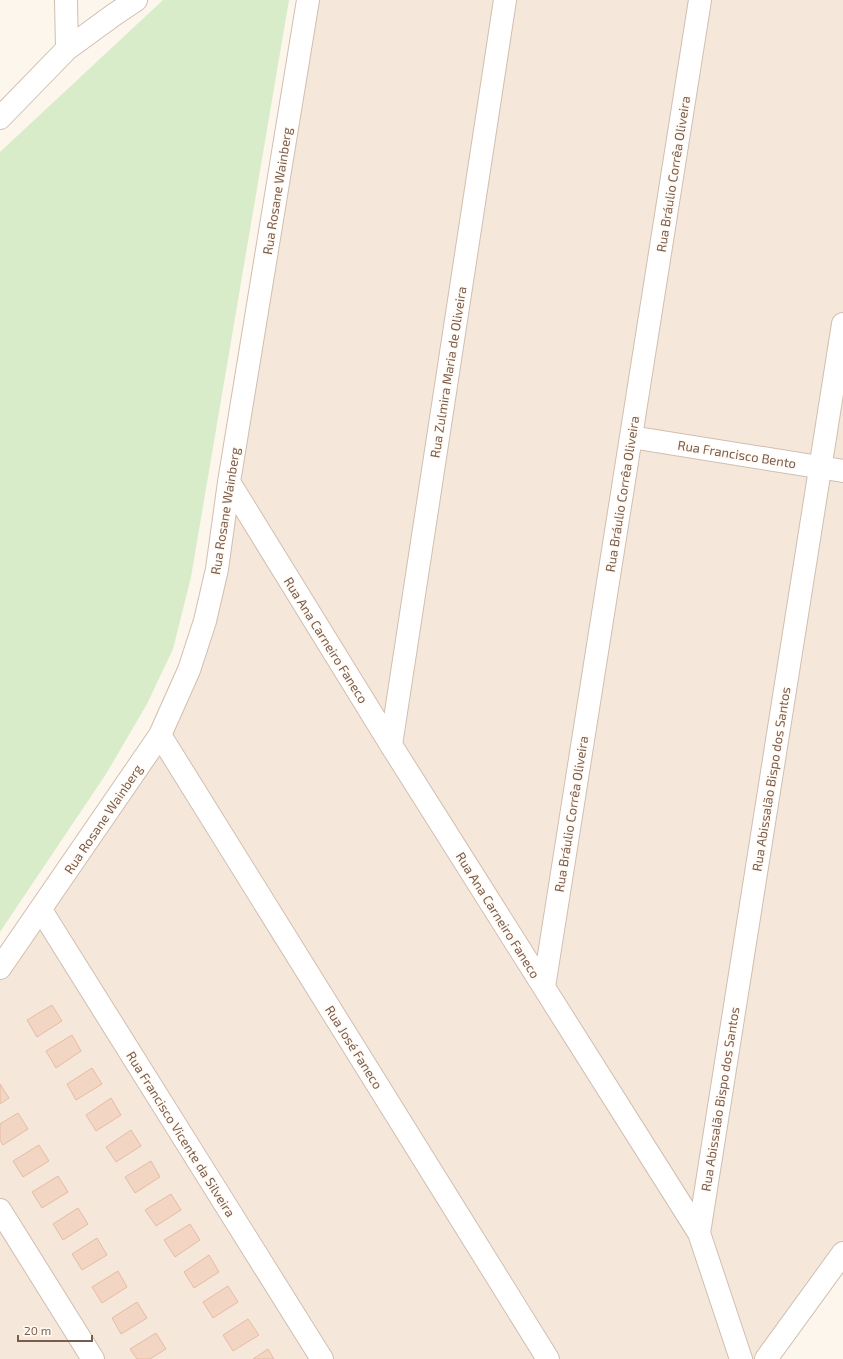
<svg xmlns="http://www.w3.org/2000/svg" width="843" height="1359" font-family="'Exo 2',sans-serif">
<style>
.residential{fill:#f5e8da}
.green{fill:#d8ecc9}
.building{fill:#f3d5c3;stroke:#e6bba3}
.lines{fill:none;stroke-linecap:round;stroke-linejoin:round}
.minor-casing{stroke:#d1beb0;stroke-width:24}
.minor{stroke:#fff;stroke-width:22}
.labels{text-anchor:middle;stroke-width:3;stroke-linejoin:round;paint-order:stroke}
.street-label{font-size:13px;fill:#7a5c4d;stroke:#fffaf3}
</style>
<rect width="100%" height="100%" fill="#fdf6ec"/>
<path class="residential" d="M306 0H843V1256L766 1359H0V974L158 733 203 622Z"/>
<path class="green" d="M163 0H289L191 577 173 649 147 704 106 774 0 932V152Z"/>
<path class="building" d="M52 1005 62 1021 37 1037 27 1020Z
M72 1035 81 1051 56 1068 46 1051Z
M92 1068 102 1084 76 1100 67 1084Z
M0 1084 9 1098 0 1104Z
M111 1098 121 1115 96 1131 86 1115Z
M18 1113 28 1129 3 1145 0 1140V1124Z
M131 1130 141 1146 116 1162 106 1147Z
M39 1145 49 1161 23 1177 13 1161Z
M151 1161 160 1177 135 1193 125 1177Z
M58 1176 68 1192 42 1208 32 1192Z
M171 1194 181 1210 156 1226 145 1210Z
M78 1208 88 1224 63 1240 53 1224Z
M190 1224 200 1240 175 1257 164 1240Z
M97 1238 107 1255 82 1270 72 1254Z
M209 1255 219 1272 194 1288 184 1272Z
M118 1271 127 1287 102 1303 92 1287Z
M228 1286 238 1302 213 1318 203 1302Z
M137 1302 147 1318 121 1334 112 1318Z
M248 1319 259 1335 233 1351 223 1335Z
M156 1333 166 1349 150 1359H137L130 1349Z
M268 1349 274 1359H253Z"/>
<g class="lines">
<defs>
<path id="minor" d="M66 0 67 49
M0 118 67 49 115 14 136 0
M631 437 843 471
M229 482 391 745 699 1233 741 1359
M160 735 548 1359
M391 745 505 0
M41 910 322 1359
M0 968 160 735 189 670 205 621 217 569 229 482 308 0
M544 987 700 0
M0 1210 93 1359
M699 1233 843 324
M766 1359 843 1253"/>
</defs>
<use href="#minor" class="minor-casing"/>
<use href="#minor" class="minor"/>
</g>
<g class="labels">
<g class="street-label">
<text transform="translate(673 174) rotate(-81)" y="5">Rua Bráulio Corrêa Oliveira</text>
<text transform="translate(277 191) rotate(-81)" y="5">Rua Rosane Wainberg</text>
<text transform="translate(448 372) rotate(-81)" y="5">Rua Zulmira Maria de Oliveira</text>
<text transform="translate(737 454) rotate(9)" y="5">Rua Francisco Bento</text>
<text transform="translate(622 494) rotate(-81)" y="5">Rua Bráulio Corrêa Oliveira</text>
<text transform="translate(225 511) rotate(-81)" y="5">Rua Rosane Wainberg</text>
<text transform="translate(326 640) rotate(58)" y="5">Rua Ana Carneiro Faneco</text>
<text transform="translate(771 779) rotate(-81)" y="5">Rua Abissalão Bispo dos Santos</text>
<text transform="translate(571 814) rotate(-81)" y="5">Rua Bráulio Corrêa Oliveira</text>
<text transform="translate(103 819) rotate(-56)" y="5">Rua Rosane Wainberg</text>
<text transform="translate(498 915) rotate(58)" y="5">Rua Ana Carneiro Faneco</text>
<text transform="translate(354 1047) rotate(58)" y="5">Rua José Faneco</text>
<text transform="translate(720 1099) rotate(-81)" y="5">Rua Abissalão Bispo dos Santos</text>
<text transform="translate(181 1134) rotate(58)" y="5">Rua Francisco Vicente da Silveira</text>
</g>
</g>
<path d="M18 1335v6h74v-6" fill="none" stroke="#7a5c4d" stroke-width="2"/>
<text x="24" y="1335" font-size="12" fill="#7a5c4d" stroke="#fffaf3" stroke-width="3" paint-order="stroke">20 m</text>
</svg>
